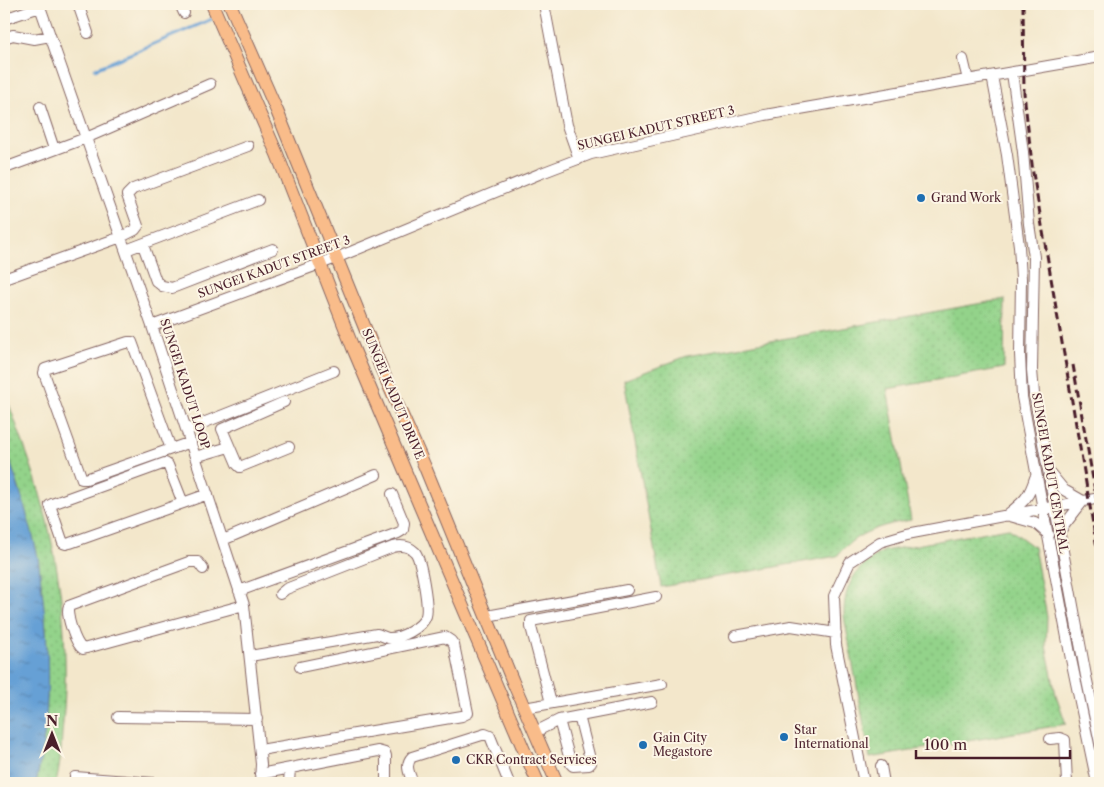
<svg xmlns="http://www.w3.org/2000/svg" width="1104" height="787" font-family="'Libre Caslon Text',serif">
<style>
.grass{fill:url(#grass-dots);stroke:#6e795a}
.water{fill:url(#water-ripples);stroke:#586080}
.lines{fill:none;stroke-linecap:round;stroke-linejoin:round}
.stream{stroke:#66a0d5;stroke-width:3}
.minor-casing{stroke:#856563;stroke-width:12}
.major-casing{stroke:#856563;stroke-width:14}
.minor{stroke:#fff;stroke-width:10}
.major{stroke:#f9bc8a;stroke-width:12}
.rail{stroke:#4a1f2b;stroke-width:3;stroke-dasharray:8 4;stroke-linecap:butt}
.poi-dot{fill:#1f6fb2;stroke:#fcf5e5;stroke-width:2}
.labels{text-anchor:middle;stroke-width:4;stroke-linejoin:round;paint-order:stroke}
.street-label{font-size:12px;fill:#4a1f2b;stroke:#fcf5e5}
.poi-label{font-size:12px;fill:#4a1f2b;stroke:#fcf5e5;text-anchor:start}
</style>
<defs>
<pattern id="grass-dots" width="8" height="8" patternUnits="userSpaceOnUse" patternTransform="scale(1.25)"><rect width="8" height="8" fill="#93d38a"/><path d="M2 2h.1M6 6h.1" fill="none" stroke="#80b577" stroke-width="1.8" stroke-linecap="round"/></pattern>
<pattern id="water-ripples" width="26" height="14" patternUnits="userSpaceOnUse" patternTransform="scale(1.25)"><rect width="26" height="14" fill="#66a0d5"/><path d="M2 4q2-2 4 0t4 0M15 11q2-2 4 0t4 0" fill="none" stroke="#5682ad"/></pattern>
</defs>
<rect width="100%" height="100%" fill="#fcf5e5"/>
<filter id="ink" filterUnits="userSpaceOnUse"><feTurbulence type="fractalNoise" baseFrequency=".02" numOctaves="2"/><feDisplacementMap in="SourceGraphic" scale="10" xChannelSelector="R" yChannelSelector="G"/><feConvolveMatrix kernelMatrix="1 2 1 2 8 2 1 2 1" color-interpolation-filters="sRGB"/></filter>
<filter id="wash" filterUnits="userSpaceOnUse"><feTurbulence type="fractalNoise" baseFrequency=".0096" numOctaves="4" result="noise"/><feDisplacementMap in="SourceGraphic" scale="20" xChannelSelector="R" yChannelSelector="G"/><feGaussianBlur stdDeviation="1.12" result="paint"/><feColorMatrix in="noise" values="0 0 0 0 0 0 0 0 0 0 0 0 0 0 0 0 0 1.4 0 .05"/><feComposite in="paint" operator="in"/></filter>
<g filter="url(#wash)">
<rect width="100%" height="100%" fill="#f3e7cb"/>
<path class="grass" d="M1005 299 1004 368 887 389 911 520C883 525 855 532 837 556L661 587 624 380 687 356Z
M4 390C17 428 33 466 43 505 63 580 70 656 62 734 61 751 60 767 56 783H36L46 713 47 678 46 629 38 559 19 488 4 444Z
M1008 528 1034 547 1047 617 1046 646 1056 695 1066 724 870 758 844 616C843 586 857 564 884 551Z"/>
<path class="water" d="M4 444C17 481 29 518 38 557 40 570 41 585 43 598 50 659 50 723 36 783H4Z"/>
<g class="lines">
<path class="stream" d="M248 5 253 4
M95 69 212 19"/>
</g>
</g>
<g filter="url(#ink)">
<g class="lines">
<defs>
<path id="minor" d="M39 4 152 326 244 605 261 764 260 783
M78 4 88 33
M180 4 184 13
M544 4 567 125 579 159
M4 19 40 7
M4 38 13 35 34 39 50 36
M963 59 968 80
M1012 73 1023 152 1029 224 1034 257 1032 370 1034 394 1086 676 1100 743
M992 76 1007 155 1019 246 1021 278 1020 354 1022 397 1071 659 1097 783
M40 107 54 149
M5 168 86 138 210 84
M143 245 156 281 162 286 172 288 273 249
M126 250 258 200
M4 279 121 237 135 230 138 226 127 195 133 189 248 146
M152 326 336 258 539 174 591 154 765 115 1100 57
M284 402 222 429 237 464 240 467 289 447
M187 431 198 425 334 371
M171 449 132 342H128L45 369 44 373 82 479H86L191 442
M195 457 229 447
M1050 473 1064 490 1083 501
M183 503 168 465 165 463 52 504 50 505 63 543 66 544 70 543 183 503 208 494
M1007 515C1023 502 1029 498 1035 478
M1010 516 1035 523 1049 535
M1059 532 1083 501
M223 540 376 475
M203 569 198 562H189L69 606C65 613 75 644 83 649L244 605
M239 591 398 533 403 530 404 523 392 494
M487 616 627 590
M735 636 791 626 836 633
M250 656 377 634C380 635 384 637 388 638 400 639 422 628 426 616 429 607 421 559 415 552 409 546 401 545 393 547L286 589 280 594
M551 703 531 627V621L656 597
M524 708 662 684
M118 717 257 719
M559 720 571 764 573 766 589 765 591 763 579 716
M535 732 559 720 652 702
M1050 739 1060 738 1065 740 1067 783
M260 750 462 716 468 713 454 645 451 641 445 637 300 667
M881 766 884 783
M260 774 378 751 385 753 386 756V783
M74 783 75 777 154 783
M289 783 290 768
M413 783C410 775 404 765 412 757L485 734 490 736 509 783
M864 783 836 645 834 596 850 562 880 542 907 534 1100 498"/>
<path id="major" d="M212 4 277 154 353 348 405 471 538 783
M230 4 277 111 382 370 425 467 513 682 557 783"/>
</defs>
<use href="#minor" class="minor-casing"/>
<use href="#major" class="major-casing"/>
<use href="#minor" class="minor"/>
<use href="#major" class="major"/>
<path class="rail" d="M1023 4 1024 93 1033 173 1100 565
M1073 365 1100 519"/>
</g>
</g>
<g class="poi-dot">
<circle cx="921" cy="198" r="5"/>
<circle cx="784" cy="737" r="5"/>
<circle cx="643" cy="745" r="5"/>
<circle cx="456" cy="760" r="5"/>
</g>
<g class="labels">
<g class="street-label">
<text transform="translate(656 128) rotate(-13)" y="4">SUNGEI KADUT STREET 3</text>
<text transform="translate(274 267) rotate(-20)" y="4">SUNGEI KADUT STREET 3</text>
<text transform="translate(185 384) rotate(72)" y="4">SUNGEI KADUT LOOP</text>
<text transform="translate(393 394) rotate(67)" y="4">SUNGEI KADUT DRIVE</text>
<text transform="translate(1050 473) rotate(80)" y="4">SUNGEI KADUT CENTRAL</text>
</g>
<g class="poi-label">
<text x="931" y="202">Grand Work</text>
<text x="794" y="734">Star<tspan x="794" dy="14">International</tspan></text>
<text x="653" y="742">Gain City<tspan x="653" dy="14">Megastore</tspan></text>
<text x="466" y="764">CKR Contract Services</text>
</g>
</g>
<rect width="1104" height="787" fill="none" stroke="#fcf5e5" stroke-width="20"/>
<g transform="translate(52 734)" stroke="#fcf5e5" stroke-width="4" paint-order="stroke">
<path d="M0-4L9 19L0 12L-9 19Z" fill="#4a1f2b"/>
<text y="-8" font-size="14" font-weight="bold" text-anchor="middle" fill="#4a1f2b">N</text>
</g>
<path d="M916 750v8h154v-8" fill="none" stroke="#4a1f2b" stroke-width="2.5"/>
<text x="924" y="750" font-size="15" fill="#4a1f2b" stroke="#fcf5e5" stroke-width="4" paint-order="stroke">100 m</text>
</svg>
